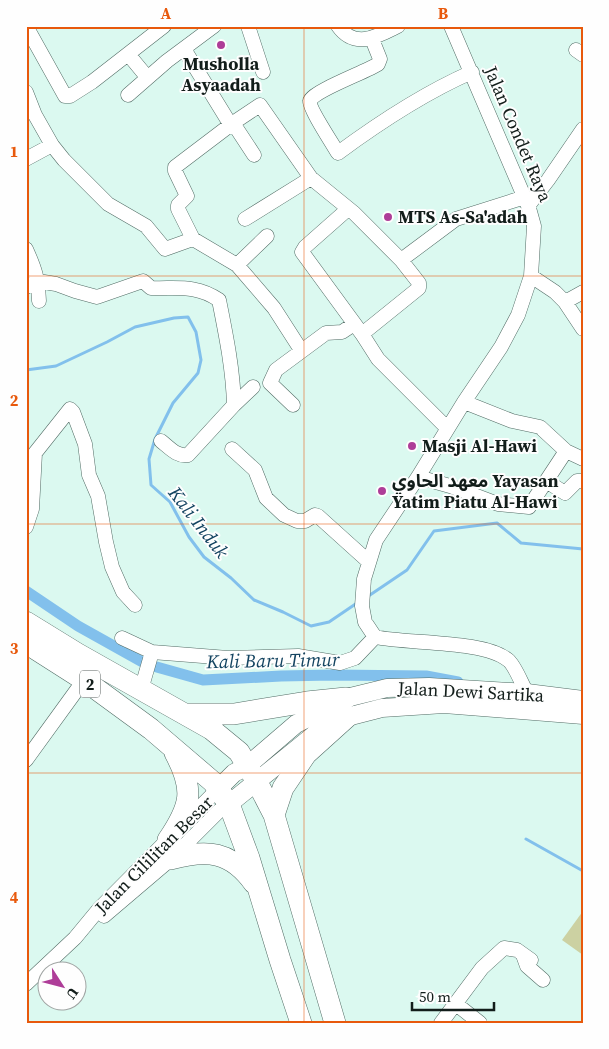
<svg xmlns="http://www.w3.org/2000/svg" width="609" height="1049" font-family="'Source Serif 4','Noto Sans Arabic',serif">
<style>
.green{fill:#ccd1a2}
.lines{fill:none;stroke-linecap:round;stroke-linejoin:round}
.stream{stroke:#82c0ec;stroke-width:3}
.canal{stroke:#82c0ec;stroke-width:11}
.minor-casing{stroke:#526c65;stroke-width:15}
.major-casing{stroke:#526c65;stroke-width:19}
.highway-casing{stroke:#526c65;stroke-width:22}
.minor{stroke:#fff;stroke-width:14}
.major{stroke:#fff;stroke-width:18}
.highway{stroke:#fff;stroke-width:21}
.grid{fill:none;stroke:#e8590c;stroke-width:1;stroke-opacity:0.55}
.poi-dot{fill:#ae3d98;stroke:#fefefe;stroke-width:2}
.labels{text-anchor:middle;stroke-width:4;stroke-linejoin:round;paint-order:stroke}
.shield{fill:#fefefe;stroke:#59605e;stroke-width:1}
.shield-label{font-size:16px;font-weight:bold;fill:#121d1a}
.poi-label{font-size:18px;font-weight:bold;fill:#121d1a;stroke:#fefefe;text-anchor:start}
.street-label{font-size:18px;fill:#121d1a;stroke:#fefefe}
.water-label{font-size:19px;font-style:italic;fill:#144461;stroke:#fefefe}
.neatline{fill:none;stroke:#e8590c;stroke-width:2}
.grid-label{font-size:16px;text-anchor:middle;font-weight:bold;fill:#e8590c}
</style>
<rect width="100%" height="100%" fill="#dbf9f0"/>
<path class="green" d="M583 911V955L562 940Z"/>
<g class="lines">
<path class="stream" d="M26 370 56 366 107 342 135 327 174 318 188 317 196 332 201 360 198 373 173 403 155 439 149 459 151 485 170 502 189 537 204 557 231 578 254 600 283 612 311 626 329 622 357 603
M367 597 407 570 434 531 497 523 521 543 583 549
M526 839 583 871"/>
<path class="canal" d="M26 591 78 626 146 664 203 680 281 676 333 675 426 676 458 682"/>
<defs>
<path id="minor" d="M26 26 65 96H70L92 82 164 26
M248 26 263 72
M338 26C355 50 378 36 398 26
M451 26 529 208 534 226 531 276 518 315 501 347 464 402 418 477 376 540 364 579 362 606 365 622 375 637C408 644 484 640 508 660 515 665 522 685 527 693
M372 39 380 59 378 64C368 71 311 92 310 101 309 108 333 145 338 153 380 122 424 93 472 72
M184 49 227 119
M576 50 583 55
M128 54 147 77
M26 92 35 115 52 145 26 159
M128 95 167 61 214 26
M233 123 254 155
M52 145 64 160 108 204 146 226 165 249 193 239 237 265 274 308 301 350
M528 206 548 180 583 129
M348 209 305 247 302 252 362 334 378 359 447 428
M245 219 311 178
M193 239 178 209V205L187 196 175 171V167L233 123 260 105 311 178 354 213 401 260 456 219 525 197
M26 249C35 269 38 278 39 301
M237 265 267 236
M531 276 555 292 565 302 583 329
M26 287 38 281 56 284 75 291 97 297 143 281 151 288C176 289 196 284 219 300 226 335 233 369 234 405
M565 302 583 292
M362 334 419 288V283L401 260
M464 402 512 421 540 427 566 451 583 459
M293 405 270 383 276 370 326 333 342 332 354 324
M161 441C170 448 177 457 188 455L234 405 253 387
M232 449 255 470 266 498 284 515 297 521H305L315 515 318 516 369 562
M418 477 450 486 498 504 529 507 566 451
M546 481 565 493 577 481H583
M26 527 32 509 35 453 70 409 73 412 85 444 89 475 98 496 106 542 112 567 123 592 135 605
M122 638 152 652 228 658 298 656 340 663 355 658 375 637
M141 690 152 652
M26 760 84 680
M104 916 171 859 220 810 229 804
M523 955 527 966 543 980
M26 984 75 938 99 909 218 789
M456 1004 480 1023
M441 1023 482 968 504 948 517 950 531 960"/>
<path id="major" d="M218 789 234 773 247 766 296 724 346 698 387 688 429 687 527 693 583 700
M229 804 325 726 347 717 382 708 444 704 583 715"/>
<path id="highway" d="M26 622 78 654 211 729 239 752 257 782 274 815 335 1023
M26 643 84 680 151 729 213 782 229 804 249 858 280 960 301 1023
M187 714H234L307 702 346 698
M274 815 283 788 306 754 347 717
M168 840C191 806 195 790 175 753
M171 859C207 849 231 851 254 883"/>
</defs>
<use href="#minor" class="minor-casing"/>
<use href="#major" class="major-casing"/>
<use href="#highway" class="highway-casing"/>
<use href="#minor" class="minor"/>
<use href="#major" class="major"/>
<use href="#highway" class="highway"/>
</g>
<path class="grid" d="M304 26V1023M26 276H583M26 524H583M26 773H583"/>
<g class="poi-dot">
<circle cx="221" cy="45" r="5"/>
<circle cx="388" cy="217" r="5"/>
<circle cx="412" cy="446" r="5"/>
<circle cx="382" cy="491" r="5"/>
</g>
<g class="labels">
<rect class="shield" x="80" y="670.5" width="20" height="27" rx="4"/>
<g class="shield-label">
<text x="90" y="690">2</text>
</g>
<g class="poi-label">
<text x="221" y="70" text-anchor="middle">Musholla<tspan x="221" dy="21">Asyaadah</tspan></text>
<text x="398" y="223">MTS As-Sa'adah</text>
<text x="422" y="452">Masji Al-Hawi</text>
<text x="392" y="487">معهد الحاوي Yayasan<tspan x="392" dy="21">Yatim Piatu Al-Hawi</tspan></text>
</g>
<g class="street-label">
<text transform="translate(518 134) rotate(67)" y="6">Jalan Condet Raya</text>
<text transform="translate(471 692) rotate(3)" y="6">Jalan Dewi Sartika</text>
<text transform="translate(154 855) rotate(-45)" y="6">Jalan Cililitan Besar</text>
</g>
<g class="water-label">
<text transform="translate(199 522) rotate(52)" y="7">Kali Induk</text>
<text transform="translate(273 660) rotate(-1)" y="7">Kali Baru Timur</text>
</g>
</g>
<rect width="609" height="1049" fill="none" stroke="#fefefe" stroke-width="55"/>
<g transform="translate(62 986) rotate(126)"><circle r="24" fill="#fefefe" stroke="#a0a4a3"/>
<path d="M0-4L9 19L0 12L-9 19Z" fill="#ae3d98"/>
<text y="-8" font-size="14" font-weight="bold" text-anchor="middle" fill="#121d1a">U</text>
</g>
<path d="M412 1002v8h82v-8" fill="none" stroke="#121d1a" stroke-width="2.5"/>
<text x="419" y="1002" font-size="15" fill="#121d1a" stroke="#fefefe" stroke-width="4" paint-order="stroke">50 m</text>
<rect x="28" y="28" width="554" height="994" class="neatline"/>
<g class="grid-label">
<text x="166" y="19">A</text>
<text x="443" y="19">B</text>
<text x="14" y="157">1</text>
<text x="14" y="406">2</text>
<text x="14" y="654">3</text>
<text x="14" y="903">4</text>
</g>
</svg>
